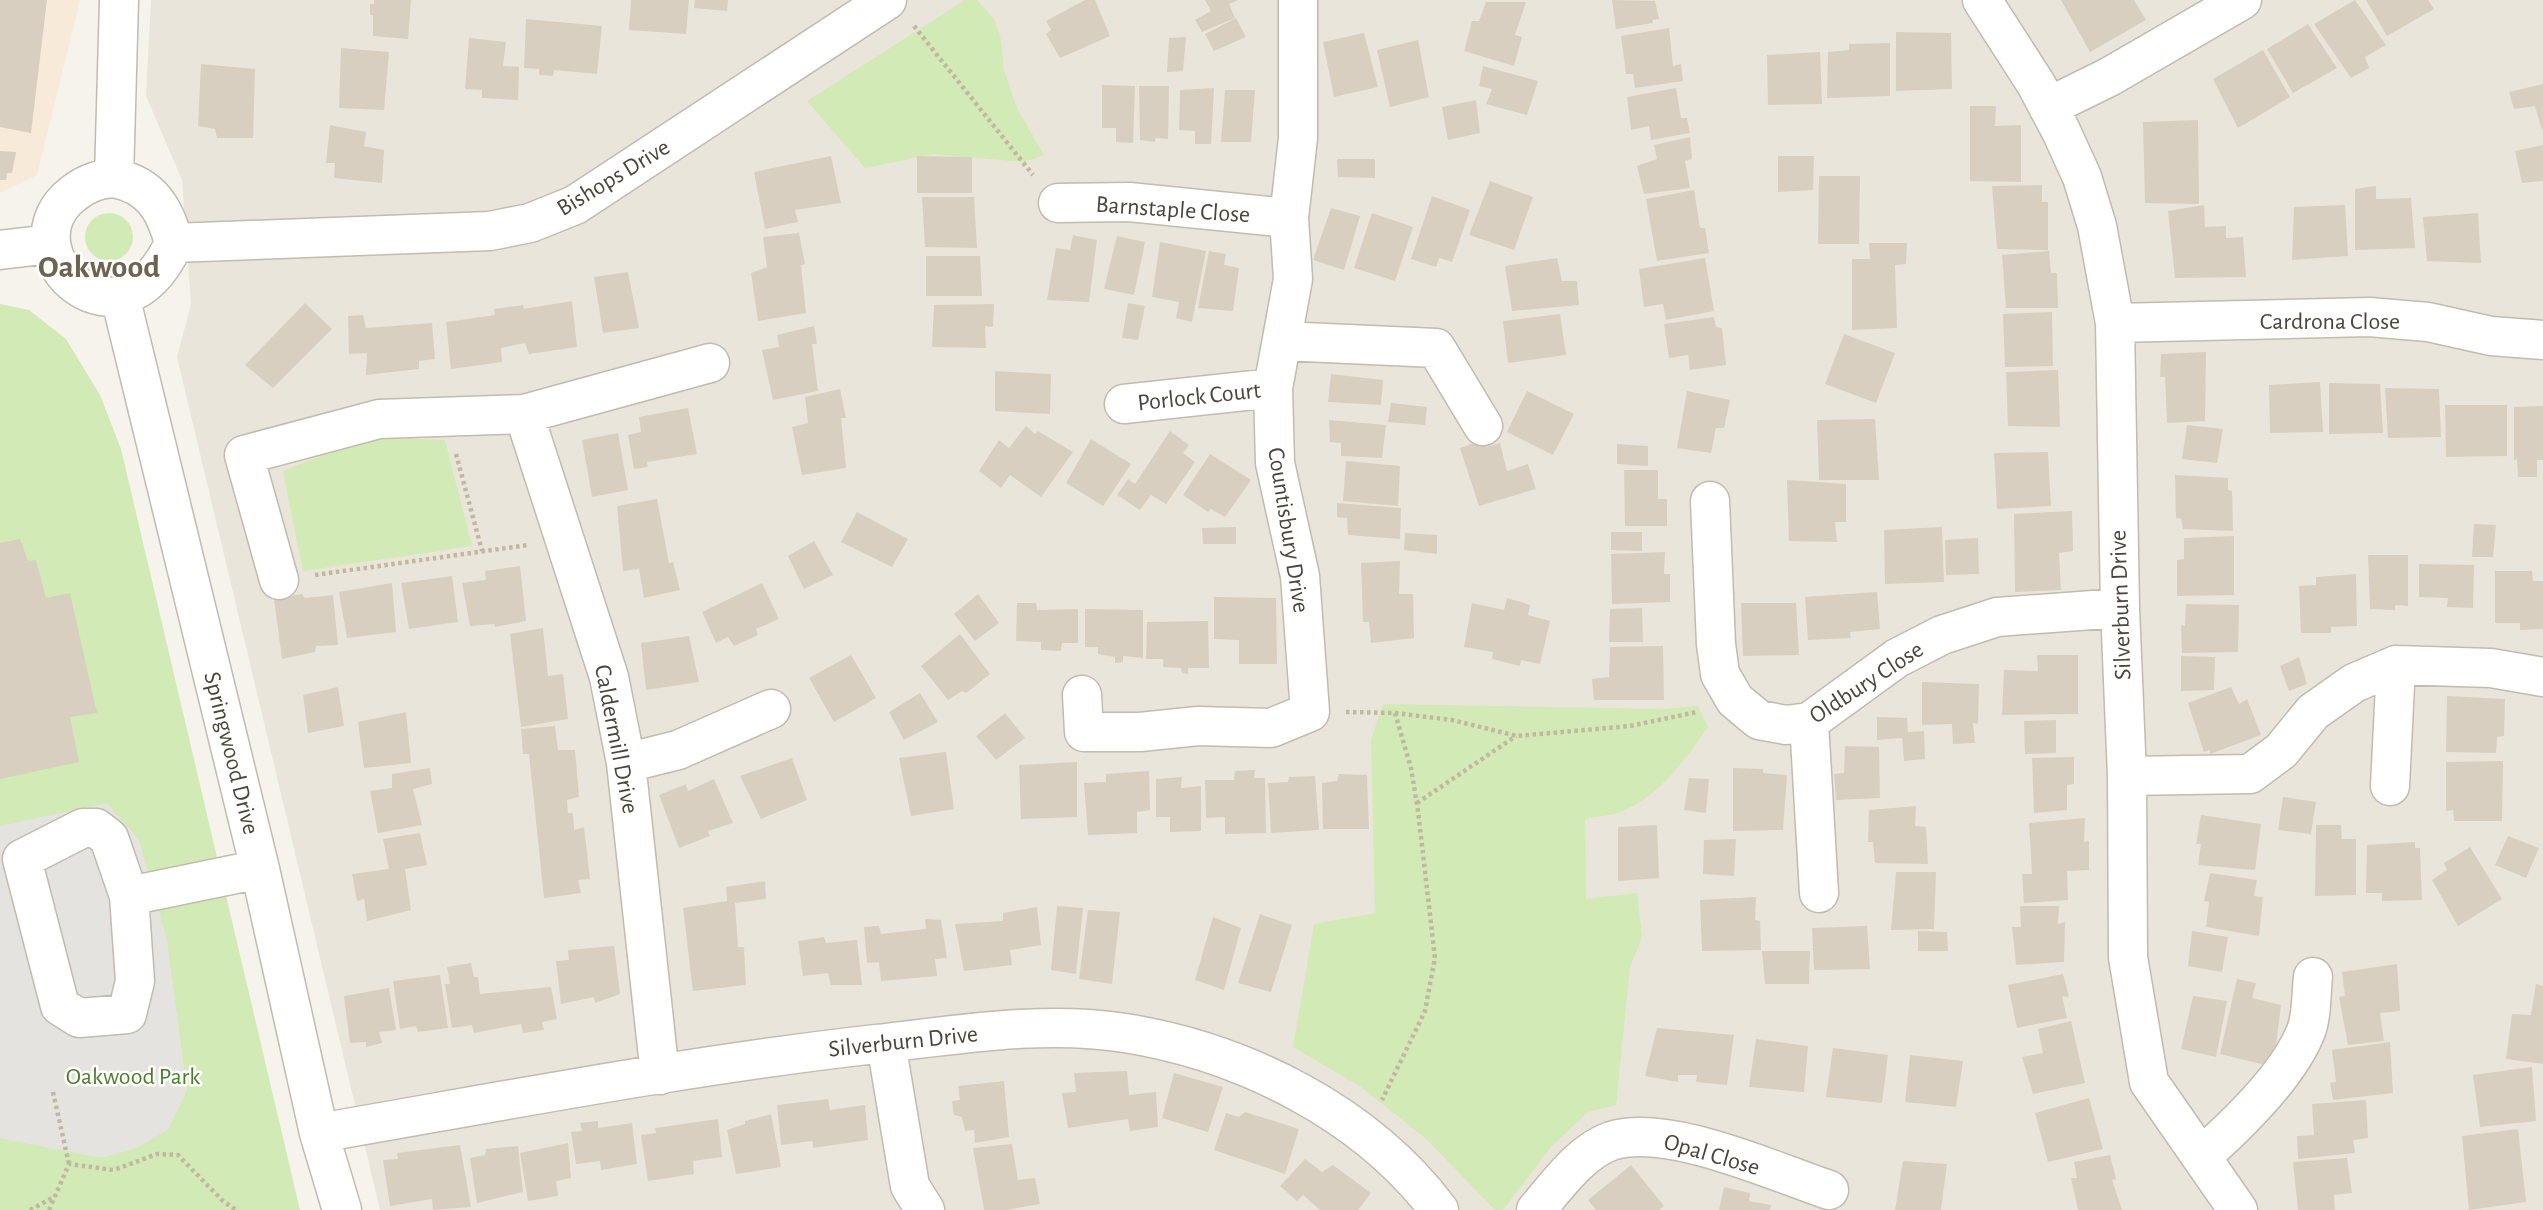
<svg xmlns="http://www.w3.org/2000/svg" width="2543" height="1210" font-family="'Alegreya Sans',sans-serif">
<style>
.residential{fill:#eae5da}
.commercial{fill:#f7ead8}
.green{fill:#d2eab5}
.parking{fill:#e5e3e0}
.building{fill:#d8cfc1}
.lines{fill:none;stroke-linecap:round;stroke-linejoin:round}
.minor-casing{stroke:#c2bbae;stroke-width:41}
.path{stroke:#c4b79f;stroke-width:4.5;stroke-dasharray:3.5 3.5;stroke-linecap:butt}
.minor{stroke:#fff;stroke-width:38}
.labels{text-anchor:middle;stroke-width:5;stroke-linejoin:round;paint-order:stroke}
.street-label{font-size:24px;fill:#4b4439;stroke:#fff}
.park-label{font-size:24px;fill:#4a7f2a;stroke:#fff}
.district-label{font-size:32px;font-weight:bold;fill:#6e6250;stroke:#fff}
</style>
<rect width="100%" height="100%" fill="#f6f3ec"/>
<path class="residential" d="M151 0H2543V1210H380L177 357 191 304 182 180 146 96Z"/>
<path class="commercial" d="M0 0H80L37 175 0 193Z"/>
<path class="green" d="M965 0H977L994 19 1001 40 1004 71 1017 108 1044 155 1025 162 934 154 865 168 807 101Z
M85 237a24 24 0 1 1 48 0a24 24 0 1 1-48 0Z
M0 304 29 310 66 339 100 395 121 449 300 1210H0Z
M367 437 445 440 472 546 303 571 283 471Z
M1383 704 1663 709 1698 706 1708 727C1687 758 1659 796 1623 811 1612 816 1597 816 1585 819L1586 899 1637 893 1642 937 1630 967 1616 1105 1588 1112 1551 1147 1503 1210H1495L1425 1138 1361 1087 1293 1047 1314 924 1375 913 1371 740Z"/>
<path class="parking" d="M107 803 139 840 167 940 187 1090 168 1130 136 1148 101 1158 0 1138V826Z"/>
<path class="building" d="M0 0H47L31 133 0 127Z
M374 0H411L408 39 373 36V15H370V4H374Z
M631 0H689L686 34 629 30Z
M695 0H728L727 11 694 8Z
M1085 0H1095L1110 36 1060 58 1046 34 1051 30 1046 21Z
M1205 0H1238L1229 4 1235 18 1202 32 1195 20 1211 11Z
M1612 0 1655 1 1659 19 1652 20 1653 23 1616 29Z
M2061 0H2134L2146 20 2090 52Z
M2355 0 2386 45 2365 57 2369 68 2351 78 2314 24Z
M2366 0H2428L2434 9 2387 36Z
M1486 2H1526L1515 35 1522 37 1514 66 1464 51 1472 21H1479Z
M1236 18 1246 37 1214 51 1205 34Z
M526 19 602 26 597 74 554 70 553 76 539 75V69L524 68Z
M2308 24 2337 68 2293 93 2267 49Z
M1669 28 1673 66 1681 64 1683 81 1635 88 1633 74H1626L1621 36Z
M1896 32 1951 33 1952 89 1896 91Z
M1364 33 1378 87 1334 97 1323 42Z
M1186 37 1183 71 1167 72 1169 38Z
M469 38 506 42 503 66 519 67 518 100 482 98V90L465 89Z
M1418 40 1429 97 1390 107 1377 50Z
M1890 43V96L1827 98 1828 52 1849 50V44Z
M341 48 389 52 384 110 339 108Z
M2263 50 2290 97 2238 128 2213 79Z
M1820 52 1822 104 1768 105 1767 55Z
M201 64 255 69 253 138H217L215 129 198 126Z
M1483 66 1538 81 1527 115 1486 104 1492 89 1479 86Z
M2543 84V130H2542L2535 106 2514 109 2509 92Z
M1102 85 1135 86 1133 143 1116 142V128H1102Z
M1139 86H1169L1168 139 1155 138V142L1140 140Z
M1214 88 1211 144H1195V131L1179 130 1180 90Z
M1676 88 1681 118H1687L1690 133 1651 140 1649 126 1631 130 1627 97Z
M1225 90H1255L1251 142H1221Z
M1476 100 1480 133 1448 140 1442 107Z
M1970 106H1996L1995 126 2021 125V182L1970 181Z
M2198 120 2199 204 2145 203 2143 122Z
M330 125 366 132 364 146 384 150 382 183 334 178 335 163H326Z
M1690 137 1692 159 1685 161 1690 188 1644 194 1637 166 1657 159 1654 145Z
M2543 145V181L2522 183 2515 151Z
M0 151 16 152 12 173H7L6 180H0Z
M831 156 841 203 795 210 798 222 765 229 754 172Z
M917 156 972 157V193H917Z
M1778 156H1814L1813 190 1778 192Z
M1337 159H1375V178L1338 177Z
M1819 176H1860L1859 244H1818Z
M1490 181 1533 197 1514 250 1469 235Z
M2042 185V202H2048V250L1997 249 1992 186Z
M2376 186V199L2411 198 2415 248 2355 250V189Z
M1694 190 1700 228H1705L1709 253 1657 261 1646 199Z
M1432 196 1470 210 1452 262 1439 258 1436 267 1411 259Z
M922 197H974L977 248 925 247Z
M2204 205 2205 227 2226 226V238L2243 237 2246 277 2175 278 2168 211Z
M2345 205 2348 256 2292 260 2294 207Z
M1331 208 1360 216 1344 270 1313 260Z
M1372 213 1413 227 1395 281 1354 268Z
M2478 213 2481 263 2427 261 2423 217Z
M799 233 805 264 801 265 806 313 758 321 751 273 767 267 763 237Z
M1073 235 1097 240 1089 302 1047 300 1056 248 1070 250Z
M1117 236 1145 242 1134 295 1104 289Z
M1160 242 1206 251 1192 322 1176 318 1179 302 1152 297Z
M1869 243H1907L1906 264 1895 265 1897 328 1852 330V259H1870Z
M1209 251 1226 254 1224 265 1239 268 1233 311 1198 308Z
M2049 251 2051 273H2057L2058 308H2006L2002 255Z
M926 256H980L982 296H926Z
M1557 258 1562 281H1577L1579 305 1512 311 1505 266Z
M1705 258 1714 311 1666 320 1663 304 1644 307 1639 269Z
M628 272 639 328 603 333 594 277Z
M572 301 577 347 529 354 525 343 501 348 502 362 451 369 446 322 495 315 494 309 523 305 524 309Z
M305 303 332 329 273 388 245 365Z
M1128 303 1145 306 1138 340 1122 338Z
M994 304 993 327 985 326 986 348 932 347 934 305Z
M2052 312 2053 366 2005 367 2003 314Z
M1560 314 1566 355 1508 363 1503 321Z
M363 315 366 328 432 323 435 359 419 361V369L366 375 367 353 349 354 348 316Z
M1714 317 1716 327 1722 328 1726 365 1690 370 1688 355 1669 358 1664 324Z
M814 326 817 344H812L818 391 773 400 762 350 779 347 777 335Z
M1844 334 1895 353 1876 403 1825 384Z
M2206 352 2205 421 2167 423 2165 377H2160L2161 354Z
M2058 370 2060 427 2008 426 2006 372Z
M995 371 1051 374 1050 414 995 411Z
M1331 374 1383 380 1381 405 1328 402Z
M2320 382 2323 432 2270 433 2269 385Z
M2329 383 2380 384 2383 433 2329 434Z
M2385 388 2439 389 2441 437 2388 438Z
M840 389 846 418H841L846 468 802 475 792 427 808 423 805 397Z
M1527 391 1574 414 1553 455 1507 432Z
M1687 391 1730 400 1724 428H1716L1711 453 1677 448Z
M1391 403 1427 407 1425 425 1388 422Z
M2445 405H2507V456L2446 457Z
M2543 406V460H2537V477H2518L2517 459 2514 460V407Z
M688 408 697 454 647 462 648 467 634 469 628 435 641 432 639 417Z
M1875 419 1879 480H1819L1817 420Z
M1329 420 1386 425 1382 458 1341 456V443L1330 442Z
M2187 425 2223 429 2217 463 2182 459Z
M1026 426 1035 434 1038 431 1073 452 1041 497 1010 475 1001 488 979 471 999 440 1009 448Z
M1170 431 1189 445 1183 453 1195 462 1166 504 1151 495 1140 510 1117 495 1128 479 1135 484Z
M618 433 628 490 592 497 582 440Z
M1091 439 1131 464 1103 506 1066 483Z
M1483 440 1486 447 1500 443 1507 471 1528 464 1536 489 1479 506 1460 448Z
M1617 444 1648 446V466L1617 464Z
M2048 452 2051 506 1997 509 1994 453Z
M1210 454 1251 480 1225 517 1211 509 1208 512 1183 495Z
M1346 461 1400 466 1398 506 1343 501Z
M1624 470H1658V499H1667V526H1625Z
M2175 475 2228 478V490L2232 491 2233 531 2183 529 2181 519 2176 518Z
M1787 480 1846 484V522H1835L1837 542 1789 541Z
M657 499 669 563 673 562 680 590 644 598 639 569 623 571 617 506Z
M1337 503 1401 508 1400 539 1348 535 1347 518 1337 517Z
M2072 511 2073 551 2059 553 2061 590 2015 592 2014 514Z
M857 512 908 539 892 567 841 542Z
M2474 524 2496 525 2493 557H2472Z
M1236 527V544H1203L1202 528Z
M1942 527 1944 582 1885 584 1884 530Z
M1611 532H1642V551L1611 550Z
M1405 533 1437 535V554L1404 550Z
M2234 536V595L2177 596V560L2184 559V538Z
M1978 538 1979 574 1946 575 1945 540Z
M20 539 28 561 36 560 46 598 70 593 97 713 70 717 79 762 0 779V543Z
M814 541 833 575 804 589 788 556Z
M1665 552 1664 574H1670V602L1612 604 1611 554Z
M2368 555H2408V606L2395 605V610L2370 609Z
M1400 561 1399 594H1413L1414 638 1371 643 1369 622H1363L1361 563Z
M2419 564 2474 565 2473 608 2447 607 2448 598 2419 597Z
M520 566 526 621 495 627 494 624 470 626 462 583 486 580 485 571Z
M2495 571H2532L2533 581H2543V629L2520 630V623H2495Z
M2356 574 2357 626 2331 627V633H2301L2299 586 2316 585V577Z
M452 576 458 622 409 629 401 583Z
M392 583 396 632 347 638 339 592Z
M762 583 779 619 756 629 758 635 734 646 728 637 716 643 702 612Z
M1877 592 1880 629 1850 632 1851 638 1808 640 1805 597Z
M302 594 305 598 333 595 338 645 316 646 315 652 282 659 274 599Z
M978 594 999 623 975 641 954 614Z
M1214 597 1276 598 1277 664H1239V640L1214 639Z
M1507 598 1530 605 1528 615 1550 621 1540 664 1521 660 1520 666 1492 659 1493 652 1464 647 1472 603 1504 610Z
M1017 603H1036L1037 610 1078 609V643H1062L1061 651 1041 650V642L1016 641Z
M1741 603H1796L1799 655 1743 656Z
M2186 604 2239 605 2238 652 2182 653 2181 625 2185 626Z
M1642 608 1643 642H1609L1610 609Z
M1085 609 1143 610V658L1123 656V662L1115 663V657L1098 654V647H1085Z
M1208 621 1209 668H1188V674L1182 673 1181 668 1163 667V659H1146L1147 622Z
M543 628 548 676 563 674 568 719 521 727 510 634Z
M960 634 990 674 966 693 962 691 948 700 921 666Z
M689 636 699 682 646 690 641 643Z
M1663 646 1664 700H1594L1592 679 1609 677 1610 647Z
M851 655 876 698 834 722 809 678Z
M2037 655H2078V714L2002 715 2004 670 2038 671Z
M2181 656 2215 657 2214 690 2181 691Z
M2299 657 2307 684 2289 691 2280 666Z
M1922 682 1979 684 1978 724 1973 723 1975 743 1953 744 1952 724 1922 725Z
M338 687 344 726 308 733 303 695Z
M2231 687 2239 704 2247 699 2261 735 2210 754V750L2204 752 2188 703Z
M920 693 938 722 904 740 889 712Z
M2447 696 2505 699 2504 736 2497 737 2496 753 2446 752Z
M406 712 411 763 364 768 358 722Z
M1005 713 1025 738 996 760 976 736Z
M1877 717 1907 718 1908 732 1924 731 1925 759 1904 761 1902 738 1877 740Z
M2056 720V753L2025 754 2024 721Z
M555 726 558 750H575L579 797 567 800 568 813H573L574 830 584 827 590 879 578 880 581 893 544 898 529 754H523L521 729Z
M1845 746 1879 747 1880 798 1836 800 1834 774 1844 773Z
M946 752 954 809 911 816 899 758Z
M2074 757V784L2067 785V810L2034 813 2032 758Z
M792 758 807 800 761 819 740 776Z
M2503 761 2502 821H2454L2453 810 2446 811V762Z
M1077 762V817L1021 819 1019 765Z
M430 768 432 784 413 789 422 825 378 833 370 791 392 788V774Z
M1733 768 1763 769V773L1787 775 1783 830 1733 831Z
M1255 770 1254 778H1265L1266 833 1225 834V817L1206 818 1205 780H1234L1235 771Z
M1149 771 1150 810 1137 812V833L1088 835 1084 783 1106 782V774Z
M1339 774 1367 775 1369 829H1323L1322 783 1337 781Z
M1315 776 1319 830 1271 833 1268 783 1288 782 1289 777Z
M1182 777 1181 788 1201 786V831L1170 832V817H1156V779Z
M1689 778 1709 779 1706 813 1684 810Z
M714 779 733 823 708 831 710 836 679 848 659 795 686 784 688 791Z
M2283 797 2316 802 2311 834 2278 830Z
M1916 806 1915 826 1926 827 1928 864 1875 863 1873 842H1868L1869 810Z
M2201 815 2261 824 2255 870 2198 865 2201 844H2196Z
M2085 818 2084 842 2089 841V870L2067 871 2068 900 2024 903 2022 874H2032L2029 823Z
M1657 825 1659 878 1618 881V827Z
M2316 825H2341L2342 839H2356V895L2315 896Z
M420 833 427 865 405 869 411 910 367 921 364 899 357 901 352 874 389 869 383 839Z
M2508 836 2539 848 2526 878 2495 865Z
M1736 839 1734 876 1703 874 1704 840Z
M2415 842V848H2420L2422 900 2382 901V893H2366L2367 845Z
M2470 847 2502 899 2458 926 2432 880 2447 870 2444 863Z
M1896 872H1936L1934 929 1891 930Z
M2210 873 2257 880 2254 896 2263 897 2259 936 2206 927 2209 902 2204 901Z
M765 881 766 899 735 903 738 947H744L746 985 693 991 683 908 727 901 726 887Z
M1756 897 1755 920 1760 921 1761 950 1702 951 1700 900Z
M1057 906 1083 908 1076 974 1051 970Z
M2020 906H2059L2058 924 2065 922 2064 962 2016 965 2012 927H2021Z
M1037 907 1041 945 1010 950 1012 965 964 971 955 924 1003 921V913Z
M1088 910 1120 912 1112 984 1079 979Z
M1260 914 1292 925 1271 992 1238 983Z
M1213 917 1241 928 1224 990 1195 980Z
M925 919 941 920 947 958 935 959 937 976 881 981 879 962 867 963 864 927 879 926 881 934 926 929Z
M1867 926 1870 969 1814 970 1812 928Z
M1918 931 1947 932 1948 951H1918Z
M2192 931 2228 937 2222 972 2188 966Z
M824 937 826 943 857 940 862 985H831L828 973 803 976 798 941Z
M614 946 620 994 595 1003 594 997 561 1004 556 961 569 960 568 950Z
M1762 951H1810L1809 984H1765Z
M471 963 474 977H478L480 994 551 987 557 1019 542 1022 544 1030 523 1033 521 1024 474 1033 472 1025 452 1028 445 984H450L447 967Z
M2397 964 2400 1011 2380 1013 2384 1041 2348 1045 2339 997 2345 996 2342 972Z
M2063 974 2069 997 2062 996 2067 1018 2017 1028 2008 985Z
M440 975 448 1028 418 1032 416 1026 400 1029 393 981Z
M2237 979 2256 983 2252 998 2281 1005 2274 1062 2269 1066 2220 1054Z
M2536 984 2543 986V1064L2506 1059 2512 1014 2531 1015Z
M389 988 396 1030 379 1032 382 1043 366 1047V1042L350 1043 344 996Z
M2193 996 2227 1001 2216 1057 2181 1049Z
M2071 1021 2085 1083 2033 1094 2022 1057 2043 1053 2038 1029Z
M1657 1028 1734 1035 1727 1085 1696 1082 1697 1075H1678V1082L1645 1076Z
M1756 1039 1808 1046 1804 1092 1749 1087Z
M2390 1042 2393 1093 2333 1100 2330 1083 2336 1082 2332 1050Z
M1833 1048 1888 1055 1882 1103 1826 1097Z
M1910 1055 1963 1061 1956 1107 1905 1102Z
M2532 1067 2536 1121 2480 1127 2473 1075Z
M1127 1071 1129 1095 1156 1092 1158 1127 1130 1131 1128 1119 1068 1128 1062 1093 1076 1092 1074 1073Z
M1174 1073 1223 1087 1208 1132 1162 1118Z
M1004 1081 1009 1137 975 1143 974 1130 965 1131 962 1117 954 1115 952 1101 960 1100 958 1086Z
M2089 1098 2103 1149 2048 1162 2035 1113Z
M828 1099 830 1110 865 1105 868 1140 813 1148V1141L781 1145 777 1105Z
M2366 1100 2368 1138 2353 1140 2355 1153 2298 1159 2297 1136 2314 1135 2312 1104Z
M1245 1112 1299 1129 1285 1174 1214 1150 1226 1113 1239 1117Z
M771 1114 781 1167 736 1174 727 1130 745 1124V1121Z
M718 1119 722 1157 693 1161 694 1174 648 1181 641 1135 656 1133 655 1128Z
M598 1121V1128L632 1123 637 1164 601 1170 600 1161 576 1164 571 1132 582 1131 580 1123Z
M2518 1129 2526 1202 2469 1210 2462 1136Z
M568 1143 571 1178 556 1181 558 1196 528 1201 520 1153Z
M1012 1144 1018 1180 1035 1178 1040 1204 1007 1210H984L973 1148Z
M460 1145 471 1207 433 1210 432 1199 390 1206 383 1160 398 1159 397 1153Z
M518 1146 523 1192 477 1203 470 1158 485 1155 486 1149Z
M2110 1155 2116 1179 2112 1180 2122 1210H2078L2071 1178H2077L2074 1162Z
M2347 1158 2352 1193 2334 1195 2335 1210H2298L2293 1162Z
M1305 1159 1322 1172 1333 1165 1371 1193 1358 1210H1320L1303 1195 1297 1201 1280 1186Z
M1903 1161 1947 1164 1941 1210H1895Z
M1631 1165 1664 1206 1659 1210H1596L1588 1200Z
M1724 1187 1750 1193 1749 1201 1771 1205 1770 1210H1719Z"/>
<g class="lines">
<defs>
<path id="minor" d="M1982 0 2036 84 2061 131 2082 177 2097 226 2115 323 2120 608 2127 776 2128 957 2149 1082 2238 1210
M2048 107 2109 77 2242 0
M114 178C151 185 165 209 174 243 120 361 9 256 67 199 81 186 95 179 114 178Z
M114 178 119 0
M1058 203 1129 202 1289 218
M174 243 490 231 530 223 575 205 887 0
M0 250 51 244
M120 296 260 869 319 1133 342 1210
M2115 323 2369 317 2428 322 2491 336 2543 340
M1282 341 1436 348 1483 426
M1124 404 1273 388
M1710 501 1716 644 1720 674 1735 700 1759 720 1786 725 1809 722 1897 658 1942 635 1997 617 2120 608
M279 580 244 455 379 419 524 414
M1082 695 1084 732H1140L1198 726 1271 728 1310 712 1300 576 1275 463 1273 388 1293 279 1289 218 1298 138V0
M1809 722 1819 893
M626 763 678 750 771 709
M2127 776 2250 774 2281 751 2313 712 2354 683 2396 665 2491 668 2543 677
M2390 786 2396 665
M83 828H96L109 838 129 896 135 981 127 1014 79 1018 60 1006 22 859Z
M129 896 260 869
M886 1043 910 1186 925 1210
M660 1075 626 763 609 677 524 414 710 363
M319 1133C504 1101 689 1065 876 1044 957 1035 1043 1020 1125 1033 1244 1052 1366 1113 1439 1210
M2202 1156C2237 1125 2289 1075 2306 1031 2312 1016 2311 994 2313 977
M1536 1210C1557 1186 1580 1152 1611 1141 1668 1123 1772 1171 1829 1190"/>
</defs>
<use href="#minor" class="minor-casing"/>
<path class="path" d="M914 26 1033 175
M456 454 482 551
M315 575 528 545
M1346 712 1395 713 1411 768 1418 811 1435 958 1425 1011 1382 1100
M1395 713 1452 720 1517 736 1630 726 1697 712
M1417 803 1516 736
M53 1092 69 1164
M30 1210 54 1197
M49 1210 69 1164 114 1170 157 1154 178 1155 223 1201 236 1210"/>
<use href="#minor" class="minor"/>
</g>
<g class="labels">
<g class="street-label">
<text transform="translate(613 177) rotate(-31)" y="8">Bishops Drive</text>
<text transform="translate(1173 209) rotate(4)" y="8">Barnstaple Close</text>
<text x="2330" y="329">Cardrona Close</text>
<text transform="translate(1199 396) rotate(-6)" y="8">Porlock Court</text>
<text transform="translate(1289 530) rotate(81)" y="8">Countisbury Drive</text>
<text transform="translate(2120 605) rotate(-92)" y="8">Silverburn Drive</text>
<text transform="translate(1866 682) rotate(-33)" y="8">Oldbury Close</text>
<text transform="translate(617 739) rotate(79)" y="8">Caldermill Drive</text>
<text transform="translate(232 753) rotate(76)" y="8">Springwood Drive</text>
<text transform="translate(903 1041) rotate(-6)" y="8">Silverburn Drive</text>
<text transform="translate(1712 1154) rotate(16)" y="8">Opal Close</text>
</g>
<g class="park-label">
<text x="133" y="1084">Oakwood Park</text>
</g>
<g class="district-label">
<text x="99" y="277">Oakwood</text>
</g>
</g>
</svg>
